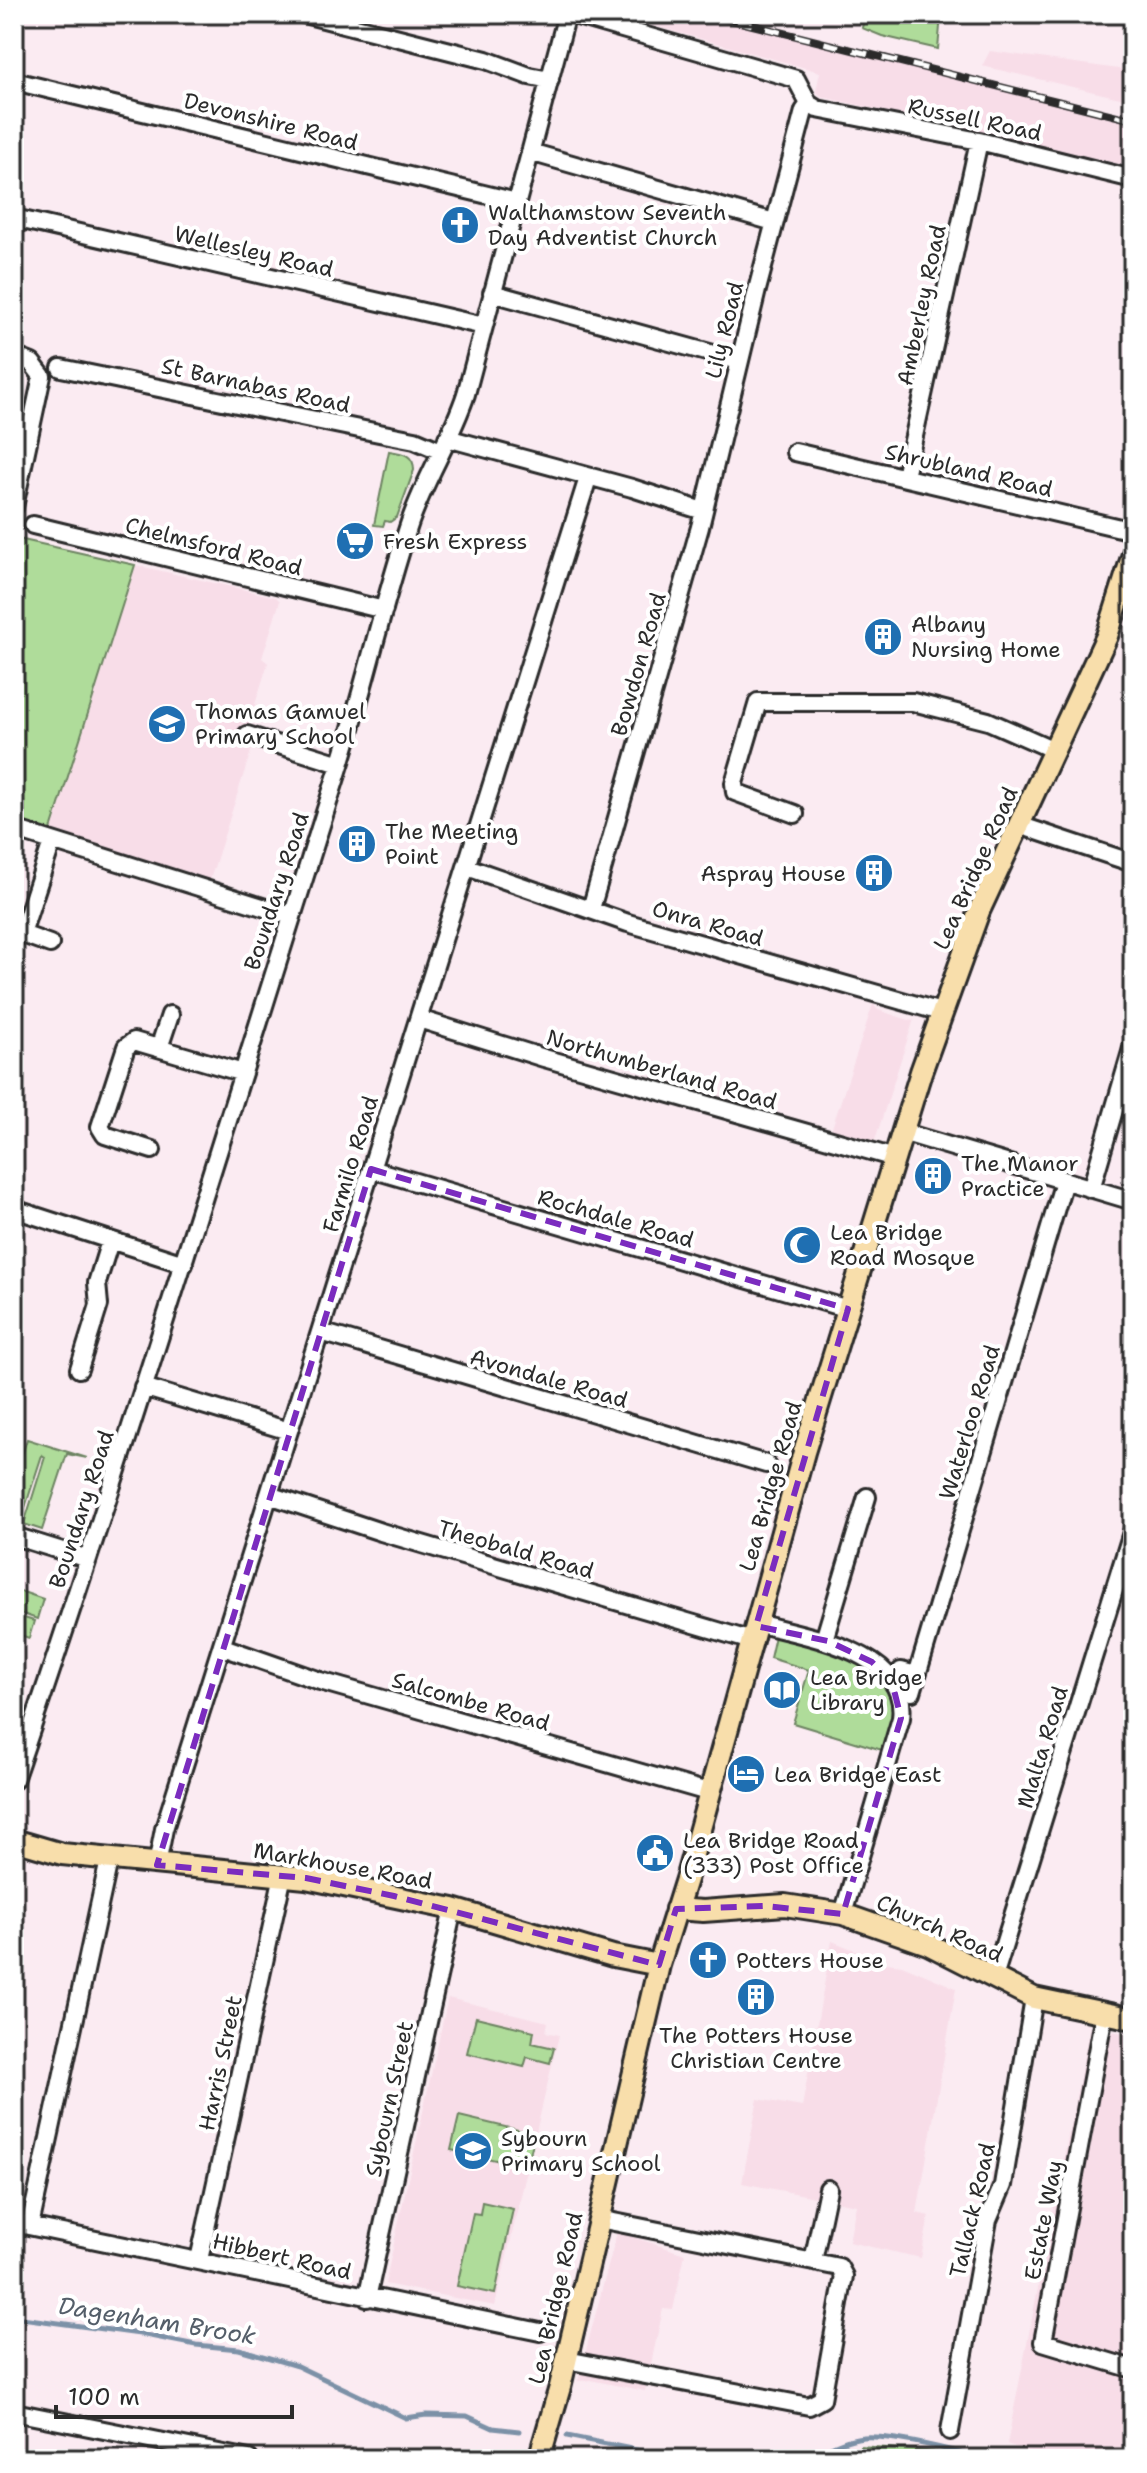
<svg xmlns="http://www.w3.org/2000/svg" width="1147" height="2473" font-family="'Shantell Sans',sans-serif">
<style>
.built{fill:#f8dde8}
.green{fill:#afdc9a;stroke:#6d8462;stroke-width:2}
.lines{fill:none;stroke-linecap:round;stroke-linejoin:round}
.stream{stroke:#7c91a7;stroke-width:5}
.minor-casing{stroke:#2b2b2b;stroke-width:22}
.major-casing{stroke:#2b2b2b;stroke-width:26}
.minor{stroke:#fff;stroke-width:16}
.major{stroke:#f8deab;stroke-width:20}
.rail-casing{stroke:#2b2b2b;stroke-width:8}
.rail{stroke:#fff;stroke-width:5;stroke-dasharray:15;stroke-linecap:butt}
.marked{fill:none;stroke:#7b2cbf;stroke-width:6;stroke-dasharray:16 10;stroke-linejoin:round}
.labels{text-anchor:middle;stroke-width:8;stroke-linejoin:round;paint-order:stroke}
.street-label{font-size:22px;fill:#2b2b2b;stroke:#fff}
.poi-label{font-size:22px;fill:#2b2b2b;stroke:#fff;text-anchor:start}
.water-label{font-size:24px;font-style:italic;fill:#545e69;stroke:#fff}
</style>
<rect width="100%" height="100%" fill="#fbebf2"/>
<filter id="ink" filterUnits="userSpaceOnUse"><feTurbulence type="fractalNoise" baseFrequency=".0125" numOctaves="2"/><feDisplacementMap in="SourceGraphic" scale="16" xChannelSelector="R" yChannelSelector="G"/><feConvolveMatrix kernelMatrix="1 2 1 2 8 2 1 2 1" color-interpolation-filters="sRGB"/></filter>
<g filter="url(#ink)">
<path class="built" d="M647 14H698L1133 122V167L822 97 816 91 820 72 644 23Z
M990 51 1133 71V101L982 66Z
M135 565 276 597 280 601 262 658 268 663 248 727 247 738 252 748 210 880 50 833Z
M873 1004 878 1010 912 1021 914 1019 875 1140 867 1144 831 1131Z
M832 1941 872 1957V1961L902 1965 956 1988 917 2213 929 2216 921 2258 849 2242 856 2205 742 2183 758 2099 802 2107Z
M448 1998 548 2022 546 2032 559 2035 495 2306 385 2284Z
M1090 2027 1133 2035V2459H1047L1007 2444Z
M617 2232 685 2254 673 2310 663 2309 645 2391 590 2380 578 2381Z"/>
<path class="green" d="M865 14 941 15 938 49 882 36 862 28Z
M389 451C402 453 414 454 414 470L397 517 390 522 385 521 383 526 374 525Z
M14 538 135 565 50 833 14 821Z
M27 1439 87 1458 67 1454 42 1530 24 1524 45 1457 42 1455 20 1523 14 1521V1480Z
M14 1589 43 1599 37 1619 14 1611Z
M14 1615 34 1621 29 1638 14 1633Z
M775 1636C814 1646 896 1661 894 1714 894 1726 886 1740 882 1750L793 1723 809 1670 770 1658Z
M476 2017 534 2031 532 2043 554 2048 550 2063 527 2057 524 2067 467 2053Z
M459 2116 535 2134 527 2167 451 2150Z
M482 2202 513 2209 495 2294 457 2286 473 2213 480 2214Z
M860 2446 978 2455 990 2459H857Z"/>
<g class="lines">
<path class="stream" d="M14 2317 140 2334 196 2345 239 2349 297 2366 406 2418 426 2415 467 2416 493 2428 519 2431
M567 2436 666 2456 732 2459
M805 2459C823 2451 843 2439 864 2437 891 2435 954 2450 981 2459"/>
<defs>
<path id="minor" d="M304 14 486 60 529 76 550 80
M570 14 796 79 809 104
M14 81 517 202
M809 104 817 109 979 141 1133 179
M530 152 774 222
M14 218 484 326
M492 293 739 361
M14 356 32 363 42 376 14 507
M61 368 379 433 415 440 441 451
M447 438 632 488 703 511
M795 452 1133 531
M905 477 979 141
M33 525 384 610
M247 735 340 764
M795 814 735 792 734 783 758 702H913L988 721 1054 750
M1019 825 1133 863
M14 829 291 916
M467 867 628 923 941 1012
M591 909 700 527 757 290 804 111 809 104
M14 931 50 944
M22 933 52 842
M419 1019 544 1058 895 1158
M159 1048 170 1015
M902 1132 1133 1201
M152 1150 105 1135 100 1127 126 1047 134 1041 243 1073
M371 1169 848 1309
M1091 1189 1133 1045
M14 1209 184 1264
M321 1332 766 1464
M79 1369 99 1305 97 1283 110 1241
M143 1387 289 1431
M269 1495 381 1532 752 1641
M14 1536 88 1559
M757 1623C802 1636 910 1650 901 1718L843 1914
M824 1640 867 1497
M223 1647 320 1681 708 1792
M901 1671 916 1675
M912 1692 1064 1181
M14 1780C129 1444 232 1105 339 768 364 689 382 607 408 528 423 481 451 440 466 394L567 14
M157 1865 164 1829 588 478
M994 1977 1133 1529
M1104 2014 1043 2342 1133 2369
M14 2223 540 2332
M30 2226 109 1860
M199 2260 283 1875
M813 2261 828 2189
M367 2298 453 1909
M566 2360 809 2406 822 2399 844 2276 839 2267 599 2219
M14 2412 249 2459
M950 2431 988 2220 1003 2185 1034 1998"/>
<path id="major" d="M14 1840 62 1854 306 1878 453 1909 613 1956 659 1965
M676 1909 703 1911 785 1905 843 1914 928 1944 1034 1998 1133 2019
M539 2459 560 2387 659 1965 687 1876 804 1452 921 1072 979 911 1107 636 1133 554"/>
</defs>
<use href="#minor" class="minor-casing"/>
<use href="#major" class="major-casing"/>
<use href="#minor" class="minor"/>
<use href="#major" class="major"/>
<defs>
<path id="rail" d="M708 14 1133 120"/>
</defs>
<use href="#rail" class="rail-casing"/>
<use href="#rail" class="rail"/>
</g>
</g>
<path class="marked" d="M371 1169 848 1309 756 1626 828 1641 872 1662 892 1682 901 1718 843 1914 765 1906 676 1909 659 1965 394 1896 306 1878 157 1865Z"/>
<defs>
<symbol id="church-disc" viewBox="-11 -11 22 22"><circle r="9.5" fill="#1f6fb2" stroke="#fff"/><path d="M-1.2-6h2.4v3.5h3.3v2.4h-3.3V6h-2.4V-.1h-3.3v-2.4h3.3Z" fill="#fff"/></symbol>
<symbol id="supermarket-disc" viewBox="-11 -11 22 22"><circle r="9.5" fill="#1f6fb2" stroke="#fff"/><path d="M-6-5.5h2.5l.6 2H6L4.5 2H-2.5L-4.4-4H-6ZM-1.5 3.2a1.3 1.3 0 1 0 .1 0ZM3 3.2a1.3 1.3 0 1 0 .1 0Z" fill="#fff"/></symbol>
<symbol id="building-disc" viewBox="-11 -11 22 22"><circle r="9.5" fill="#1f6fb2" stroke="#fff"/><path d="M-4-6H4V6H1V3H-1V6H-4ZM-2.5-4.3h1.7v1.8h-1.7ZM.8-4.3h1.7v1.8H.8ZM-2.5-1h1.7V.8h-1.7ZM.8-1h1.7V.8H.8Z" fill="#fff"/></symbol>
<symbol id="school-disc" viewBox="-11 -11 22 22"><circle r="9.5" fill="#1f6fb2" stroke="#fff"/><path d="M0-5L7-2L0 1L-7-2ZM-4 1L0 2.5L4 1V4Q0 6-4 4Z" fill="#fff"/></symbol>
<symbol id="mosque-disc" viewBox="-11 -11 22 22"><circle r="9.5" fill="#1f6fb2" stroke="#fff"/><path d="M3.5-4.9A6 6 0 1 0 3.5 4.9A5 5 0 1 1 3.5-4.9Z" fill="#fff"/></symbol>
<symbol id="library-disc" viewBox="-11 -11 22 22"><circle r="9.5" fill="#1f6fb2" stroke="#fff"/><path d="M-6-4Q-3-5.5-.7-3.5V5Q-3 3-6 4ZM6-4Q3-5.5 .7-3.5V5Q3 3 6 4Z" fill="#fff"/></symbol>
<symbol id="hotel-disc" viewBox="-11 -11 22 22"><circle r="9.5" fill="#1f6fb2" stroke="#fff"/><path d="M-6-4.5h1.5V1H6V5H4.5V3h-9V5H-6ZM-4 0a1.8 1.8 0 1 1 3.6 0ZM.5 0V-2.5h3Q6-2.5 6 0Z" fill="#fff"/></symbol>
<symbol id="civic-disc" viewBox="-11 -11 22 22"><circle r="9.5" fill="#1f6fb2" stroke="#fff"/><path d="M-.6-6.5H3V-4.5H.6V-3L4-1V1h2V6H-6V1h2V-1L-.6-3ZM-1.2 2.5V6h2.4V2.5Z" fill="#fff"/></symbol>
</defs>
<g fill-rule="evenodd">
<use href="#church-disc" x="438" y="203" width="44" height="44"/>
<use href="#supermarket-disc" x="333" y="519" width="44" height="44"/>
<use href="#building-disc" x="861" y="615" width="44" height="44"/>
<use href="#school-disc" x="145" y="702" width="44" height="44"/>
<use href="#building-disc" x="335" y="822" width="44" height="44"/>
<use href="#building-disc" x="852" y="851" width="44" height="44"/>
<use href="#building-disc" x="911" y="1154" width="44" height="44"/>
<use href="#mosque-disc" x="780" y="1223" width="44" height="44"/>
<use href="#library-disc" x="760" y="1668" width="44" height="44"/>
<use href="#hotel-disc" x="724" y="1752" width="44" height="44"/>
<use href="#civic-disc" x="633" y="1831" width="44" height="44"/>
<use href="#church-disc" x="686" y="1938" width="44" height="44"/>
<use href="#building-disc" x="734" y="1975" width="44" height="44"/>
<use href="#school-disc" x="451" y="2129" width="44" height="44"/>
</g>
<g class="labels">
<g class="street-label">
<text transform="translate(975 119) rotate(12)" y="8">Russell Road</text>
<text transform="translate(271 121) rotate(14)" y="8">Devonshire Road</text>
<text transform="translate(254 251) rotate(13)" y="8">Wellesley Road</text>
<text transform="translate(921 305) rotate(-78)" y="8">Amberley Road</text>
<text transform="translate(724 330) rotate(-76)" y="8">Lily Road</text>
<text transform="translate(256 385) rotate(12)" y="8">St Barnabas Road</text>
<text transform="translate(969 470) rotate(13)" y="8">Shrubland Road</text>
<text transform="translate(214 546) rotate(14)" y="8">Chelmsford Road</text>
<text transform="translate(638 664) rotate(-74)" y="8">Bowdon Road</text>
<text transform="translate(975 868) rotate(-66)" y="8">Lea Bridge Road</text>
<text transform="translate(276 891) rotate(-72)" y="8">Boundary Road</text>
<text transform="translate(708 923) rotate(16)" y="8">Onra Road</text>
<text transform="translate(662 1069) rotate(16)" y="8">Northumberland Road</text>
<text transform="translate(350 1164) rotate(-73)" y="8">Farmilo Road</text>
<text transform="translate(616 1218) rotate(16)" y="8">Rochdale Road</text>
<text transform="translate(549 1378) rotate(16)" y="8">Avondale Road</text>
<text transform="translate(969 1422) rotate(-73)" y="8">Waterloo Road</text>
<text transform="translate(770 1486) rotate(-74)" y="8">Lea Bridge Road</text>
<text transform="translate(81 1509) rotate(-72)" y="8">Boundary Road</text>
<text transform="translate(516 1549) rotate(16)" y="8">Theobald Road</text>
<text transform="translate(471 1701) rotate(16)" y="8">Salcombe Road</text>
<text transform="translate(1042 1747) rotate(-73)" y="8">Malta Road</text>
<text transform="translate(343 1865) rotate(10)" y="8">Markhouse Road</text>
<text transform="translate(940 1928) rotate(24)" y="8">Church Road</text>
<text transform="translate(220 2063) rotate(-78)" y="8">Harris Street</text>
<text transform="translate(389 2099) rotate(-78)" y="8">Sybourn Street</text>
<text transform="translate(972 2210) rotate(-77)" y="8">Tallack Road</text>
<text transform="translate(1043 2220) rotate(-79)" y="8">Estate Way</text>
<text transform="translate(282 2256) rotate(13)" y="8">Hibbert Road</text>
<text transform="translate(555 2298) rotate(-77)" y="8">Lea Bridge Road</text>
</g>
<g class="poi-label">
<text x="488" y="220">Walthamstow Seventh<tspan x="488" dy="25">Day Adventist Church</tspan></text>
<text x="383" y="549">Fresh Express</text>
<text x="911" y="632">Albany<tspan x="911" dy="25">Nursing Home</tspan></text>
<text x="195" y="719">Thomas Gamuel<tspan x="195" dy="25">Primary School</tspan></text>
<text x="385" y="839">The Meeting<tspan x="385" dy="25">Point</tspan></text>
<text x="846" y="881" text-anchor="end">Aspray House</text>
<text x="961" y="1171">The Manor<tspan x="961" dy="25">Practice</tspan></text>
<text x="830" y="1240">Lea Bridge<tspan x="830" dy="25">Road Mosque</tspan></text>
<text x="810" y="1685">Lea Bridge<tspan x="810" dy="25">Library</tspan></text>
<text x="774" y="1782">Lea Bridge East</text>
<text x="683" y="1848">Lea Bridge Road<tspan x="683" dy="25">(333) Post Office</tspan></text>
<text x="736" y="1968">Potters House</text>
<text x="756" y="2043" text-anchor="middle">The Potters House<tspan x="756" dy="25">Christian Centre</tspan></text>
<text x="501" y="2146">Sybourn<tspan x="501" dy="25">Primary School</tspan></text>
</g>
<g class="water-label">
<text transform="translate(157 2321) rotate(9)" y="8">Dagenham Brook</text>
</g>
</g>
<rect width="1147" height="2473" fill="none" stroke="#fff" stroke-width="48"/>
<rect x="24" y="24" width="1099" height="2425" fill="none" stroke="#2b2b2b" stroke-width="3" filter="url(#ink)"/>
<path d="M56 2405v12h236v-12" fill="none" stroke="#2b2b2b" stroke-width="4"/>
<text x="68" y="2405" font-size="24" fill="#2b2b2b" stroke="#ffffff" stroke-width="6" paint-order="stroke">100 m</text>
</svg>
